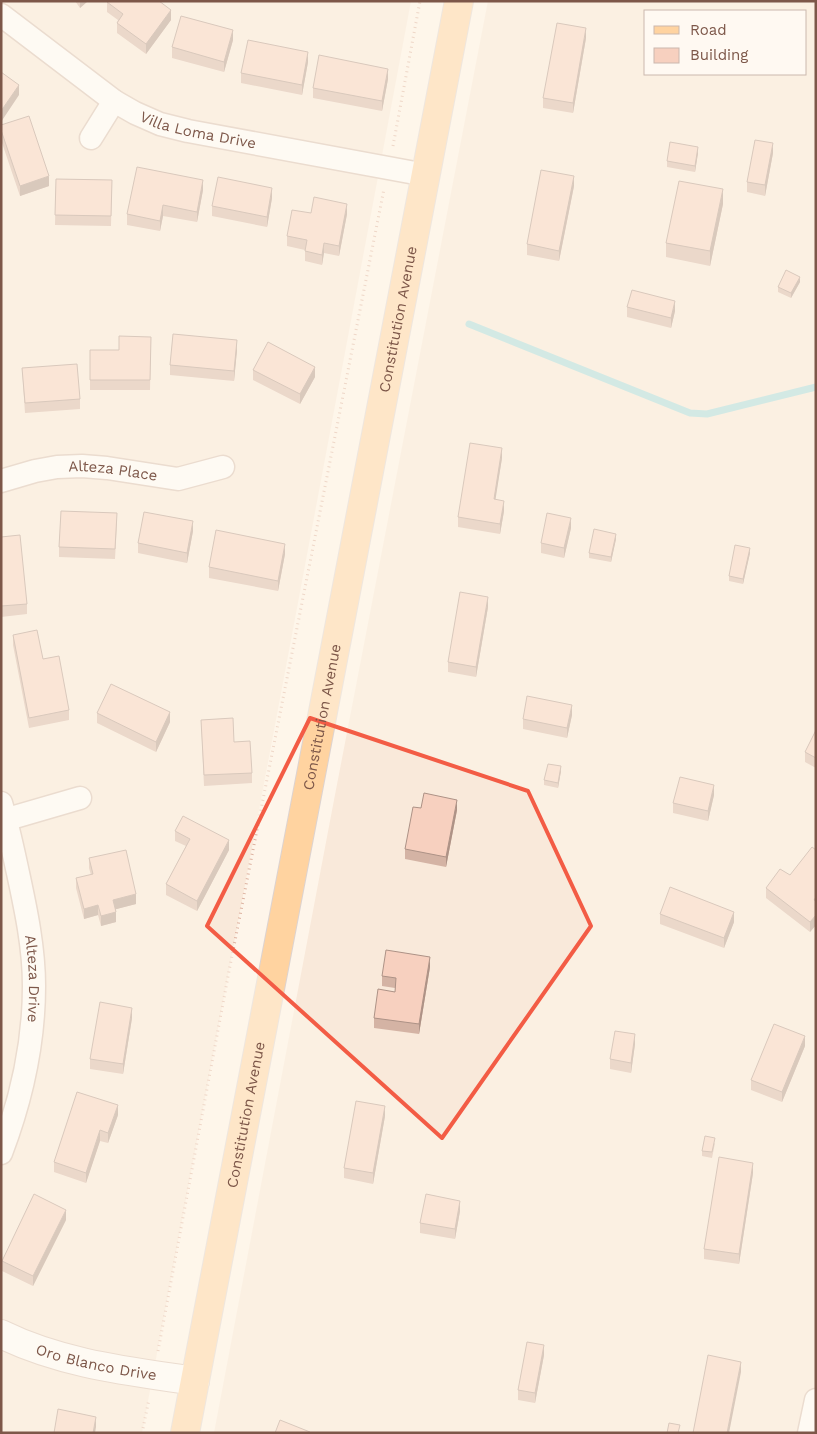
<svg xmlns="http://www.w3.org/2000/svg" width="817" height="1434" font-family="'Work Sans',sans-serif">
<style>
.residential{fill:#f9e9da;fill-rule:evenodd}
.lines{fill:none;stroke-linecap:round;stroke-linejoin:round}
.stream{stroke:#a0dade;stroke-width:7}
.minor-casing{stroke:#d5bdb0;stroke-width:25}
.tertiary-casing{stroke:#d5bdb0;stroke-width:30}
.primary-casing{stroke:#ddd3d0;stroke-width:30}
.path{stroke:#ddb2a0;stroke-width:3;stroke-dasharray:1 4;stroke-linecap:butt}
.minor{stroke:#fff;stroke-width:22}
.tertiary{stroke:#fff;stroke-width:28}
.primary{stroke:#ffd3a0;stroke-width:28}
.wall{fill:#d4b3a4}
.shaded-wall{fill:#ad9286}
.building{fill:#f7d0bf;stroke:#ad9286}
.marked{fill:none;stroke:#f35c45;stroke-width:4;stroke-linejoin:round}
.labels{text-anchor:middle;stroke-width:4.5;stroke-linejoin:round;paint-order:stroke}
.street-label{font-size:15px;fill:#7d5749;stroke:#fff9f2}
</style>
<rect width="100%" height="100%" fill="#fef5ea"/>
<path class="residential" d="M1 1H411L142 1433H1Z
M488 1H816V1433H214L334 800ZM646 11H806V74H646Z"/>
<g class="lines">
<path class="stream" d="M469 324 690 413 707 414 816 387"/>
<defs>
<g id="minor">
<path id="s1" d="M1 15 114 101 135 113 160 124 188 131 426 175"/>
<path d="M91 138 114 101"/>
<path id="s2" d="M1 481 35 471 57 467 82 466 107 468 178 479 223 467"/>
<path id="s3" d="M1 803C8 826 13 850 18 873 26 910 34 948 34 986 34 1045 22 1098 1 1153"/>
<path d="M1 821 80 798"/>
<path d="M809 1433 816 1400"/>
</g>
<g id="tertiary">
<path id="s4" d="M1 1334C62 1364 129 1371 195 1381"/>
</g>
<g id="primary">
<path id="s5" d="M185 1433 459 1"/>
</g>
</defs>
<use href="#minor" class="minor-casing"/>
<use href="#tertiary" class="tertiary-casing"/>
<use href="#primary" class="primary-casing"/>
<path class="path" d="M393 146 420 1
M158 1351 229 971 384 189
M142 1433 149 1399"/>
<use href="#minor" class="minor"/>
<use href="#tertiary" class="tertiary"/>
<use href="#primary" class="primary"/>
</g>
<path class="wall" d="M75 1H88L80 8Z
M107 2 171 20 146 54 117 33V23L118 20 107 12Z
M586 38 573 113 543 108V98Z
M233 40 224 72 172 58V47Z
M308 62 302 95 241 83V73Z
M388 79 382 111 313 98V88Z
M1 125 49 186 20 196 1 140Z
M698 153 695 172 667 167V161Z
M773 153 765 196 747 192V182Z
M56 179 112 180 111 226 55 225Z
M574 186 559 261 527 255V244Z
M203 190 197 222 163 216 160 231 127 225V214Z
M272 198 267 227 212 216V206Z
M723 204 710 266 666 257V243Z
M311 213 347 214 339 256 324 253 322 265 305 261V250L287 246V236Z
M800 282 791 298 778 292V287Z
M627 307 675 311 671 328 627 317Z
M151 337 150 390H90V350H119Z
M237 350 234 381 170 375V365Z
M22 368 80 399V409L25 413Z
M253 370 315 377 300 404 253 380Z
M502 458 495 499 504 511 500 534 458 527V517Z
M117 523 115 559 59 557V547Z
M571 528 564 558 541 553V543Z
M193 531 187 563 138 553V543Z
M1 537 27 604V614L1 617Z
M616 539 611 562 589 558V553Z
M750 553 743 584 729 581V576Z
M285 554 278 591 209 578V567Z
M488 607 476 677 448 672V662Z
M13 635 43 659 69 710V720L29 728 13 645Z
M97 713 170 722 156 752 97 723Z
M572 715 567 738 523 729V719Z
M201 720 234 742 252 773V783L204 786Z
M816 730V768L805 762V752Z
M561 771 558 788 544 785V780Z
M714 795 708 821 673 813V803Z
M421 808 457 810 446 867 405 859V849Z
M175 831 229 850 197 911 166 895V884L186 846 175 841Z
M816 850V925L810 932 766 898V888L790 875Z
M89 858 136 904 116 909V922L101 926 98 915 84 919 76 888V878L91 875 89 868Z
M660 914 734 922 724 948 660 924Z
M430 967 419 1034 374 1028V1018L395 992V988L382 986V976Z
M132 1018 123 1074 90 1069V1059Z
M635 1044 631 1073 610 1069V1059Z
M805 1046 782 1102 751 1090V1080Z
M118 1115 108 1143 100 1141 86 1183 54 1172V1162Z
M385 1116 373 1184 344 1178V1168Z
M715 1143 712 1158 702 1156V1151Z
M753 1173 739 1264 704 1259V1249Z
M460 1211 455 1239 420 1233V1223Z
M66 1220 33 1286 2 1271V1261Z
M544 1355 535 1403 518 1400V1390Z"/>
<path class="shaded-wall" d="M80 1H88L80 8Z
M171 10V20L146 54V44Z
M586 28V38L573 113V103Z
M233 30V40L224 72V62Z
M308 52V62L302 95V85Z
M388 69V79L382 111V101Z
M19 85V95L1 122V111Z
M773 143V153L765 196V185Z
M698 147V153L695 172V166Z
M49 176V186L20 196V186Z
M574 176V186L559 261V251Z
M203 180V190L197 222V212Z
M272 188V198L267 227V217Z
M723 189V204L710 266V251Z
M347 204V214L339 256V246Z
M163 205V216L160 231V221Z
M324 243V253L322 265V255Z
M800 277V282L791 298V293Z
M675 301V311L671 328V318Z
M237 340V350L234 381V371Z
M315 367V377L300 404V394Z
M502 448V458L494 509V499Z
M504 501V511L500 534V524Z
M571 518V528L564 558V548Z
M193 521V531L187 563V553Z
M616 534V539L611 562V557Z
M285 544V554L278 591V581Z
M750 548V553L743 584V579Z
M488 597V607L476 677V667Z
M572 705V715L567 738V728Z
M170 712V722L156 752V742Z
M561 766V771L558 788V783Z
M714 785V795L708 821V811Z
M457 800V810L446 867V857Z
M229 840V850L197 911V901Z
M136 894V904L113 910V900Z
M98 905V915L84 919V909Z
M116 912V922L101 926V916Z
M734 912V922L724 948V938Z
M816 915V925L810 932V922Z
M430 957V967L419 1034V1024Z
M132 1008V1018L123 1074V1064Z
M635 1034V1044L631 1073V1063Z
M805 1036V1046L782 1102V1092Z
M118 1105V1115L108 1143V1133Z
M385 1106V1116L373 1184V1173Z
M100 1130V1141L86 1183V1173Z
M753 1163V1173L739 1264V1254Z
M460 1201V1211L455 1239V1229Z
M66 1210V1220L33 1286V1276Z
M544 1345V1355L535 1403V1393Z
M741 1362V1372L729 1433H727Z
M96 1417V1427L95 1433H93Z"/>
<path class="building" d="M107 1H159L171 10 146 44 117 23 123 14 107 2Z
M181 16 233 30 224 62 172 47Z
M557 23 586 28 573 103 543 98Z
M248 40 308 52 302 85 241 73Z
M319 55 388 69 382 101 313 88Z
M1 72 19 85 1 111Z
M29 116 49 176 20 186 1 130V125Z
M755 140 773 143 765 185 747 182Z
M670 142 698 147 695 166 667 161Z
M137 167 203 180 197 212 163 205 160 221 127 214Z
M541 170 574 176 559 251 527 244Z
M218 177 272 188 267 217 212 206Z
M56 179 112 180 111 216 55 215Z
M679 181 723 189 710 251 666 243Z
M314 197 347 204 339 246 324 243 322 255 305 251 307 240 287 236 292 210 311 213Z
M786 270 800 277 791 293 778 287Z
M632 290 675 301 671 318 627 307Z
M173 334 237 340 234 371 170 365Z
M119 336 151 337 150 380H90V350H119Z
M268 342 315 367 300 394 253 370Z
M77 364 80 399 25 403 22 368Z
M470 443 502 448 494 499 504 501 500 524 458 517Z
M61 511 117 513 115 549 59 547Z
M144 512 193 521 187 553 138 543Z
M547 513 571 518 564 548 541 543Z
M594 529 616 534 611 557 589 553Z
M216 530 285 544 278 581 209 567Z
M20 535 27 604 1 606V537Z
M735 545 750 548 743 579 729 576Z
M460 592 488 597 476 667 448 662Z
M37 630 43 659 59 656 69 710 29 718 13 635Z
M111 684 170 712 156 742 97 713Z
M527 696 572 705 567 728 523 719Z
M233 718 234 742 250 741 252 773 204 775 201 720Z
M816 730V758L805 752Z
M548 764 561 766 558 783 544 780Z
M680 777 714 785 708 811 673 803Z
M424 793 457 800 446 857 405 849 413 807 421 808Z
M183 816 229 840 197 901 166 884 190 839 175 831Z
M812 847 816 850V897L814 900 816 901V915L810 922 766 888 780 869 790 875Z
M126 850 136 894 113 900 116 912 101 916 98 905 84 909 76 878 93 874 89 858Z
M670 887 734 912 724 938 660 914Z
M386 950 430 957 419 1024 374 1018 378 989 395 992 396 978 382 976Z
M100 1002 132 1008 123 1064 90 1059Z
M774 1024 805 1036 782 1092 751 1080Z
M615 1031 635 1034 631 1063 610 1059Z
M77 1092 118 1105 108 1133 100 1130 86 1173 54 1162Z
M356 1101 385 1106 373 1173 344 1168Z
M705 1136 715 1138 712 1152 702 1151Z
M719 1157 753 1163 739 1254 704 1249Z
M34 1194 66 1210 33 1276 2 1261Z
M426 1194 460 1201 455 1229 420 1223Z
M527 1342 544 1345 535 1393 518 1390Z
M708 1355 741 1362 727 1433H693Z
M58 1409 96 1417 93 1433H54Z
M280 1420 310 1432V1433H275Z
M669 1423 680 1425 678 1433H667Z"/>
<path d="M0 0H817V1434H0ZM310 718 528 791 591 926 442 1138 207 926Z" fill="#fef5ea" fill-opacity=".55" fill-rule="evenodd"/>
<path class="marked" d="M310 718 528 791 591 926 442 1138 207 926Z"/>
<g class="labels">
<g class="street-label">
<text dy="5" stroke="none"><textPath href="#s1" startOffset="232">Villa Loma Drive</textPath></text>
<text dy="5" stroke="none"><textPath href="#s5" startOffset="1134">Constitution Avenue</textPath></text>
<text dy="5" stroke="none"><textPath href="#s2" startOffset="114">Alteza Place</textPath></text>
<text dy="5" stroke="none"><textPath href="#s5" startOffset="729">Constitution Avenue</textPath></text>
<text dy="5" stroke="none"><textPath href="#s3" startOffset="179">Alteza Drive</textPath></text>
<text dy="5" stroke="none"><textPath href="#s5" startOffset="324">Constitution Avenue</textPath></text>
<text dy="5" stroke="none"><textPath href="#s4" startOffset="100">Oro Blanco Drive</textPath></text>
</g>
</g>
<rect width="817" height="1434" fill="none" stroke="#7d5749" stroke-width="5"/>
<rect x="644" y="10" width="162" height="65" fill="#fff9f2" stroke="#cbb8ae"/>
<rect x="654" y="26" width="25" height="8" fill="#ffd3a0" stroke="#cbb8ae"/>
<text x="690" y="35" font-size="15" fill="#7d5749">Road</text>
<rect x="654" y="48" width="25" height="15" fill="#f7d0bf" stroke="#cbb8ae"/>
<text x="690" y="60" font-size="15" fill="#7d5749">Building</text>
</svg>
